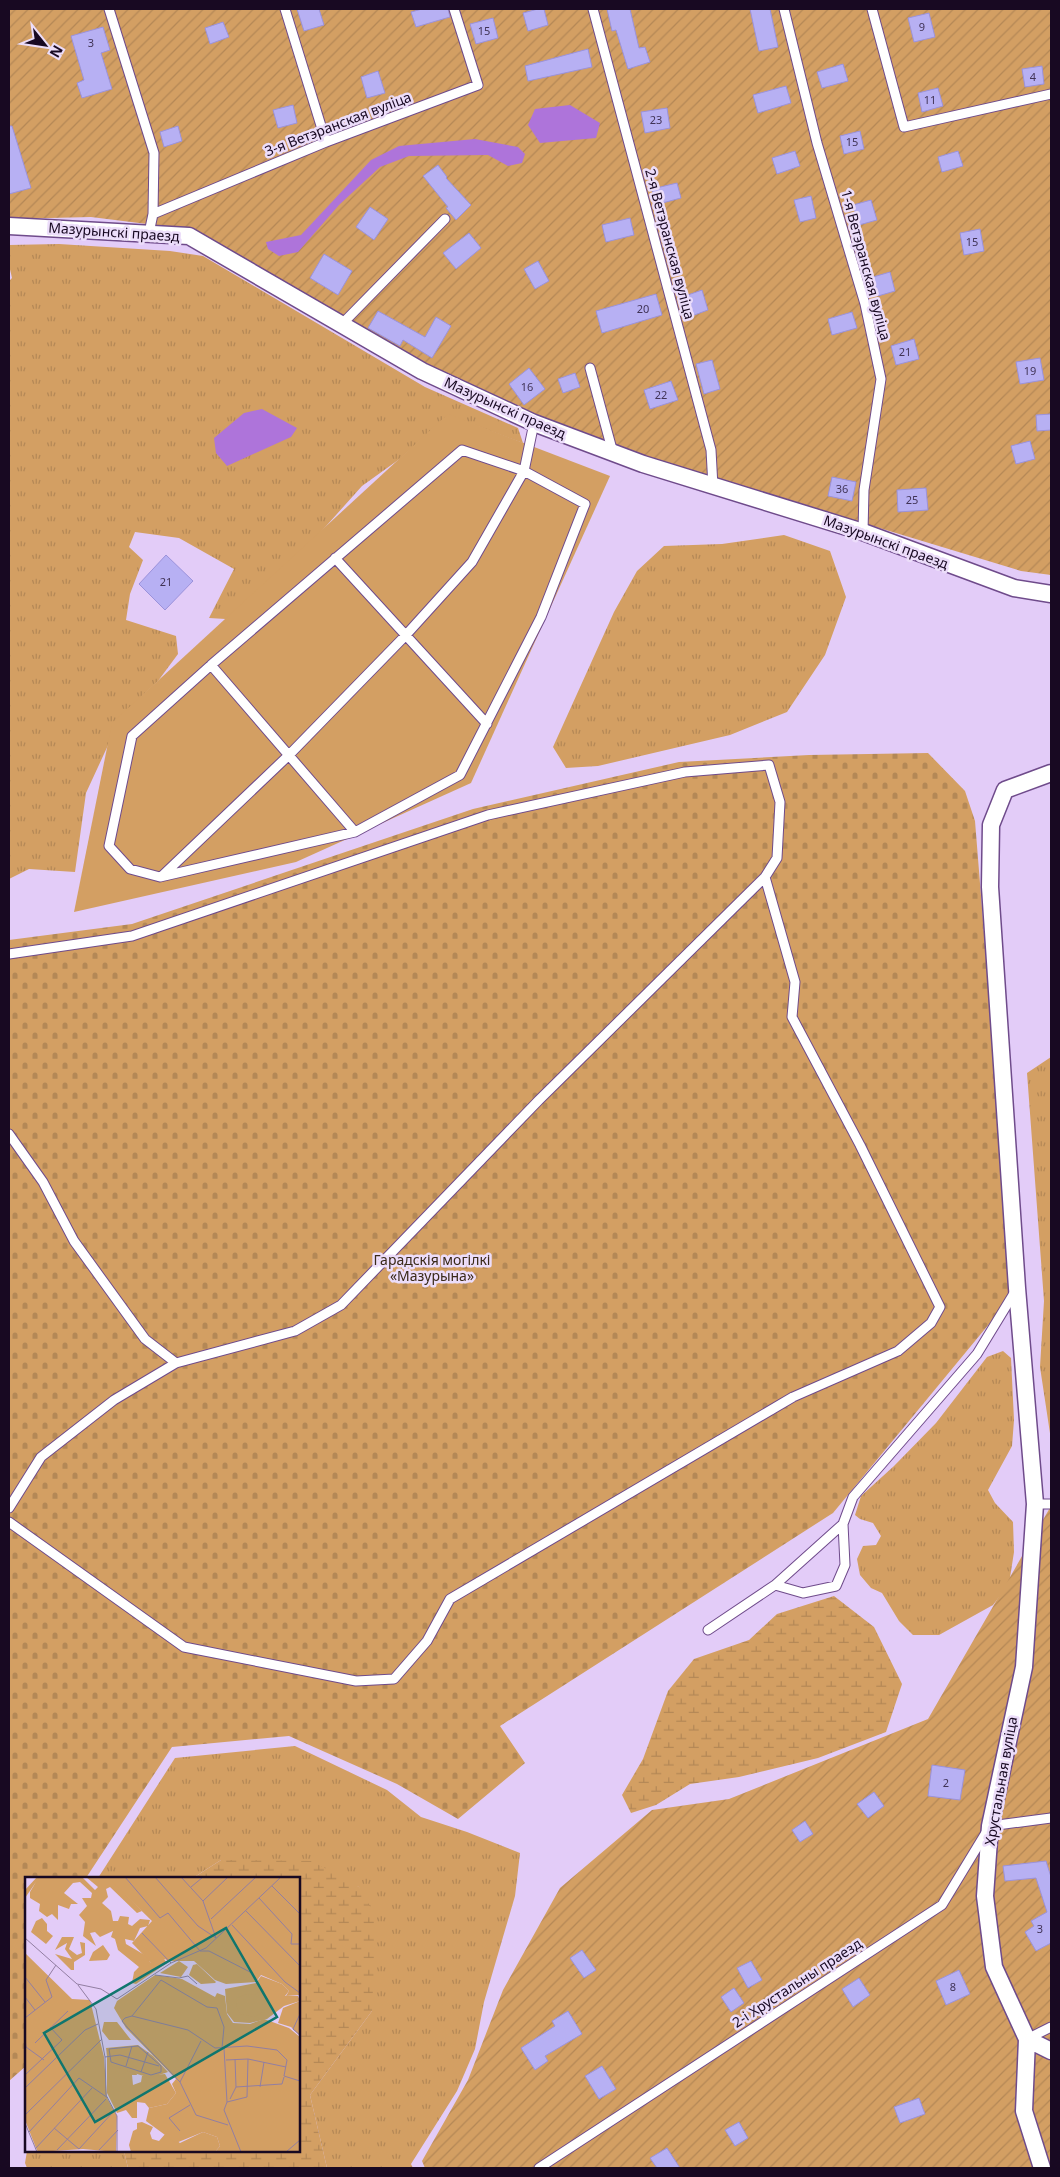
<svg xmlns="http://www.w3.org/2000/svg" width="1060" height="2177" font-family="'Noto Sans',sans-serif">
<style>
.grass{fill:url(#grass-tufts)}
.wetland{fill:url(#wetland-marsh)}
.cemetery{fill:url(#cemetery-stones)}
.park{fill:#d39f63}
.garden{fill:url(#garden-furrows)}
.water{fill:#ae74da}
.building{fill:#b7b0f3;stroke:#9b92db}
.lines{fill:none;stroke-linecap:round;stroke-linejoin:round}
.lane-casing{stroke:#6f4b8b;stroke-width:11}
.street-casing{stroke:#6f4b8b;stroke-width:19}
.lane{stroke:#fff;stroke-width:9}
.street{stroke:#fff;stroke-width:16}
.labels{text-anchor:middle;stroke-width:5;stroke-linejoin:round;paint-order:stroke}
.number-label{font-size:11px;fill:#403356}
.street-label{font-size:14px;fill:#180922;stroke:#ecddfa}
.park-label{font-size:14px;fill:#392918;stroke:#ecddfa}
.inset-road{fill:none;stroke:#927ea2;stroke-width:1}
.view{fill:#0f766e;fill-opacity:0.15;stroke:#0f766e;stroke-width:2.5}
.inset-edge{fill:none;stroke:#180922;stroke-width:2.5}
</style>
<defs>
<pattern id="grass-tufts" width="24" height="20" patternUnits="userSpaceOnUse" patternTransform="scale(1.25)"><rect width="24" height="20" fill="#d39f63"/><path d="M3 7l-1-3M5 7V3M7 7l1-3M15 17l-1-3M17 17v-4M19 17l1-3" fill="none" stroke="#b48856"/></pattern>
<pattern id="wetland-marsh" width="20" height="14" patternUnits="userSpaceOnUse" patternTransform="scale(1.25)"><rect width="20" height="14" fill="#d39f63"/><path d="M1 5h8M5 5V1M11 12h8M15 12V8" fill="none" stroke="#b48856"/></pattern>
<pattern id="cemetery-stones" width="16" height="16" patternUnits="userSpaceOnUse" patternTransform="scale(1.25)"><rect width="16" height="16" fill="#d39f63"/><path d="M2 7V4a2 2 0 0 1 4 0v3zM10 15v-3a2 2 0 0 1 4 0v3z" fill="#b48856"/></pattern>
<pattern id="garden-furrows" width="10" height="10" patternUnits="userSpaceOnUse" patternTransform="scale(1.25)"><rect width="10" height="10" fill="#d39f63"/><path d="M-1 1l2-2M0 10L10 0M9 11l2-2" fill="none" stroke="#b48856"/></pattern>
</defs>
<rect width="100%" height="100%" fill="#e3ccf8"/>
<path class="grass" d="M59 244 170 251 203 256 425 387 518 428 523 443 448 415 401 458 362 486 242 620 209 618 234 569 179 538 135 532 129 547 143 560 130 594 126 620 176 636 178 654 158 681 138 700 116 728 86 793 75 872 29 869 9 879V281L12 278 9 265V245Z
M784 535 830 551 846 597 825 655 787 712 730 735 598 766 566 768 553 747 614 612 637 571 664 546 722 544Z
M1051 1057V1440L1040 1367 1044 1301 1027 1073Z
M1003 1351 1011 1358 1014 1420 1012 1446 988 1490 995 1503 1013 1522 1014 1552 1009 1584 993 1605 939 1635H913L899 1621 882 1593 871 1588 860 1575 857 1559 863 1546 876 1545 881 1536 873 1523 860 1519 855 1515 861 1496 894 1466 936 1423 987 1357Z
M295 1746 387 1790 421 1817 467 1832 520 1853 515 1896 484 2002 475 2049 457 2091 411 2164 413 2168H327L310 2095 372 2011 359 1887 221 1860 193 1878H98L175 1758Z
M27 2151H124L128 2168H27L25 2163Z"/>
<path class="wetland" d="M834 1596 874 1627 902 1684 886 1732 818 1758 739 1777 690 1784 656 1805 631 1813 622 1795 643 1759 668 1691 694 1659 749 1640 777 1614Z
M221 1860 312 1861 359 1887 376 1917 372 2011 310 2095 327 2168H128L124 2151H299V1878H193Z"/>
<path class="cemetery" d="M928 753 965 791 975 821 1013 1295 833 1513 500 1726 525 1763 458 1819 397 1784 289 1736 172 1747 86 1878H26V2066L9 2081V940L132 924 473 809 679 762 809 755Z"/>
<path class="park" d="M448 414 610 476 471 783 296 862 74 912 112 723Z"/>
<path class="garden" d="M9 9H1051V575L1021 571 853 520 726 484 534 416 423 366 190 234 155 225 91 217 9 219Z
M1051 1506V2168H425L422 2161 468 2080 503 1990 560 1888 652 1810 729 1799 928 1719Z"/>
<path class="water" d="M570 105 600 123 596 138 540 143 528 125 535 109Z
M475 139 518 147 525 154 522 163 508 166 488 155 409 156 380 167 339 205 298 252 279 256 268 249 266 242 301 235 371 160 399 146Z
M262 409 297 428 291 437 227 466 216 453 214 438 244 413Z"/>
<path class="building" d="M297 9H319L324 25 304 31Z
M422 9H448L450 17 416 27 411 12Z
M538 9H544L548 25 528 31 523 13Z
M607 9H630L639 48 645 47 650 62 628 69 616 30 612 31Z
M750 9H770L778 47 759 51Z
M929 13 935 37 914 42 908 18Z
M493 18 498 38 476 44 470 24Z
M223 22 229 37 210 44 205 28Z
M103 27 110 50 101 53 112 89 82 98 77 83 84 80 71 36Z
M588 49 592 67 528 81 525 66Z
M843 64 848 81 822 88 817 72Z
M1042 66 1044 84 1025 87 1022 69Z
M378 71 385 93 367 98 361 77Z
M786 86 791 103 758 113 753 95Z
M938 88 943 106 922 112 918 93Z
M293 105 297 123 278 128 273 110Z
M667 108 670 128 645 133 641 112Z
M9 126H12L31 188 9 194Z
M178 126 182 141 164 147 160 132Z
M860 131 864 149 844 154 840 136Z
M795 151 800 166 777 174 772 158Z
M958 151 963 166 942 172 938 157Z
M438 165 447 177 446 178 471 205 456 220 446 208 448 207 423 176Z
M677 183 681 198 655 205 652 189Z
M811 196 816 218 800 222 794 200Z
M871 200 877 220 859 225 853 205Z
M370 207 388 219 374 240 356 227Z
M630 218 634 235 606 242 602 225Z
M980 229 984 251 964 255 960 233Z
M469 233 481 248 456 269 443 253Z
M324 254 352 271 338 295 310 278Z
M538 261 549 281 535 289 524 269Z
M890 272 895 291 878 296 873 277Z
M702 290 708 310 689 317 682 297Z
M656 294 662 315 602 333 596 311Z
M378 311 425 337 436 317 451 326 432 358 403 340 400 346 368 328Z
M852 312 857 328 832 335 828 319Z
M914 339 919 359 896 365 891 346Z
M1040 358 1044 380 1020 384 1016 362Z
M712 360 720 389 704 394 696 364Z
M529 368 545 389 524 405 509 384Z
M575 373 580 387 563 393 558 379Z
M671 381 678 400 650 409 644 390Z
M1051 414V430L1037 431 1036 415Z
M1030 441 1035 459 1016 464 1011 446Z
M832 477 856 482 852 501 828 496Z
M926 488 928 510 898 512 897 490Z
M166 555 193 581 165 610 139 584Z
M932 1765 965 1770 960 1800 928 1796Z
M874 1792 884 1806 868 1818 857 1804Z
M805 1821 813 1834 800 1842 792 1830Z
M1046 1861 1051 1877V1943L1036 1951 1025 1932 1034 1926 1031 1921 1047 1912 1036 1878 1005 1881 1003 1866Z
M582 1950 596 1970 584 1978 570 1958Z
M751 1961 762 1980 748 1988 737 1968Z
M959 1970 970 1994 946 2005 936 1981Z
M859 1978 870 1995 853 2007 842 1989Z
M734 1988 744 2003 731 2012 721 1997Z
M568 2011 582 2034 545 2056 548 2061 535 2070 521 2048 555 2026 552 2021Z
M602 2066 616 2089 599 2099 585 2076Z
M919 2098 925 2114 900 2123 894 2107Z
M739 2122 748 2138 735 2146 725 2130Z
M667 2148 680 2168H657L650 2158Z"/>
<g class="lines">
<defs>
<path id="lane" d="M109 9 154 153 153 214
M285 9 326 142
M593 9 711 450 713 487
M784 9 817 143 865 304 881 379 864 490 863 532
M872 9 904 127 1051 94
M149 233 153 214 326 142 478 85 454 9
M342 324 445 219
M590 368 613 453
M462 450 524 471 585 504 541 617 460 775 355 832 160 877 130 869 109 846 132 736 211 665Z
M335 558 487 724
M211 665 355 832
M162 876 289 755 405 636 472 562 524 471 534 423
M9 954 132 936 488 815 685 772 769 765 780 802 777 858 765 877 539 1100 341 1305 295 1331 176 1363 114 1400 41 1457 9 1508
M9 1134 43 1182 74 1241 145 1339 176 1363
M1035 1504H1051
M9 1522 184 1647 356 1681 394 1679 427 1641 450 1599 793 1397 898 1351 931 1323 940 1307 860 1145 792 1017 795 982 765 877
M775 1585 843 1524
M708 1630 775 1585 803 1593 836 1586 845 1565 843 1524 853 1497 977 1354 1016 1290
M1027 2039 1051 2027
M539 2168 942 1905 990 1826 1051 1818"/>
<path id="street" d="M9 226 189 236 422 371 534 423 643 464 863 532 1014 588 1051 594
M1027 2039 1051 2051
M1042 2168 1024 2111 1027 2039 994 1967 985 1896 990 1826 1024 1667 1035 1504 1017 1288 990 887 991 825 1005 790 1051 773"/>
</defs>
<use href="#lane" class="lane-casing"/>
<use href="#street" class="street-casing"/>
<use href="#lane" class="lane"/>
<use href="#street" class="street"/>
</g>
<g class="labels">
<g class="number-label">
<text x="922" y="31">9</text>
<text x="484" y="35">15</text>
<text x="91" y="47">3</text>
<text x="1033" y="81">4</text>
<text x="930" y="104">11</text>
<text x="656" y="124">23</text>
<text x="852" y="146">15</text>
<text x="972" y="246">15</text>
<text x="643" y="313">20</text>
<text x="905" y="356">21</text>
<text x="1030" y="375">19</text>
<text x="527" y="391">16</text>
<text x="661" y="399">22</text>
<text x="842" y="493">36</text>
<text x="912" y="504">25</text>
<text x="166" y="586">21</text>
<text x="946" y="1787">2</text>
<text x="1040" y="1933">3</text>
<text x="953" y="1991">8</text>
</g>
<g class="street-label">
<text transform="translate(338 124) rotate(-21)" y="5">3-я Ветэранская вуліца</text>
<text transform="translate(114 232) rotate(4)" y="5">Мазурынскі праезд</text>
<text transform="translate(670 244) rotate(75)" y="5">2-я Ветэранская вуліца</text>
<text transform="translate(866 265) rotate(75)" y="5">1-я Ветэранская вуліца</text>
<text transform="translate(505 408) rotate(24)" y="5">Мазурынскі праезд</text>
<text transform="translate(886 542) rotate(20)" y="5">Мазурынскі праезд</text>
<text transform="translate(1001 1781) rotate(-80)" y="5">Хрустальная вуліца</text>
<text transform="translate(797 1983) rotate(-33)" y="5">2-і Хрустальны праезд</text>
</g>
<g class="park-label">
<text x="432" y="1265">Гарадскія могілкі<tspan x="432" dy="16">«Мазурына»</tspan></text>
</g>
</g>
<g transform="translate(25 1877)">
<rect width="275" height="275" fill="#e3ccf8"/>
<path d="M12 0H57L70 13 73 10 61 0H84L117 34 112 36 85 10 81 12 83 20 77 26 86 34 88 44H93L95 39 104 40 103 47 107 49 115 42 125 43 123 49 115 51 109 64 100 62 101 67 123 80 125 85 130 87 139 82 142 86 111 107 107 106 109 95 114 90 93 73 90 62 86 60 88 54 75 60 70 55 65 56 71 69 58 59 60 45 54 38 62 29 57 21H66L67 16 55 5 48 6 39 16 53 27H46L44 32 33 28V43L27 37 22 40 14 34 15 27 5 21V15L11 5 0 21V13ZM17 41 22 47V54L28 59 21 67 6 55 11 44ZM37 60H49L44 72 52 78 57 76 55 65 60 66V78L49 85V93H46L30 77 47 82 40 72 42 66 30 73ZM78 68 85 78 82 83 64 84 68 75ZM154 84 163 90 156 100 135 96ZM236 99 257 107 264 114 260 119H273L275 124 259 129 242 142 225 146 209 145 202 136 200 112 231 106ZM79 145H92L106 163H84L77 154ZM82 180 89 189 111 195 112 198H107L108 208 116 205 117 199 140 197 151 216 142 227 124 231 120 226 112 225V241H107L101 233 92 236 82 216Z" fill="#d39f63"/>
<path d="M117 245 128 250 125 256 127 262 134 264 141 256 155 266 178 255 192 260 195 269 190 275H106L104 268 108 254 112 252V246Z" fill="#d39f63"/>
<path d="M172 87 191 105 190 106 176 107 164 98 168 88ZM241 110 251 115V125L230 140 215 137 211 129 212 121 221 117 230 118Z" fill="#d39f63"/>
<path d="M130 98 157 102 190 120 192 116 200 119 202 137 208 146 225 147 239 142 264 151 275 160V275H190L195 269 192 260 178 255 151 266 121 244 124 231 142 227 151 216 147 207 151 202 101 151 89 131 92 124Z" fill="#d39f63"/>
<path d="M113 168 128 179 143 195 125 201 83 188 81 171Z" fill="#d39f63"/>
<path d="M82 0H275V122L274 118 261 119 264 114 257 107 236 98 231 105 201 107 190 103 169 84H143L140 82 129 89 107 66 127 44ZM0 76 47 122 65 123 79 180 82 221 92 239 91 275 58 272 13 275 11 271 0 243ZM275 124V159L266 150 253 146 258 131Z" fill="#d39f63"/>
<path class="inset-road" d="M100 0 135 41 143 36 175 74H184L227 96M130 0 173 49 191 61M156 0 178 24 191 61M247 9 275 37M166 10 178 0M234 21 267 57 266 67H275M178 24 203 0M221 34 275 89M186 42 231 0M207 48 260 105 275 116M117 56 146 86M0 61 52 107 76 112 92 122 146 86 181 71 256 0M130 98 154 101 163 99 172 107M0 100 20 125M53 108 71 132 80 180 81 218 92 239V275M0 120 10 133M275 137 268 152 275 158M107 139 136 103 182 130 192 131 199 150 197 171M0 141 27 120 21 103 31 88M0 161 1 170 19 183M10 166 43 134M113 169 136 189V195L126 198 86 185 84 172ZM199 171 202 225 199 233 216 275M80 180 95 178 134 189M201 183 223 182 261 190M101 189 107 169M116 195 123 175M0 198 37 163 25 150M155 205 176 164M211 210 257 207 259 200M235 210 239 185M0 211 60 153 73 147M205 222 211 210 210 182M202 225 222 220 223 182M0 238 77 162M0 246 12 275M203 248 171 238 155 205 102 150 97 144 100 141 107 139 163 153 190 171 222 169 252 173 262 183 259 199 275 204M29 251 54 272 89 234M155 254 144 241 165 228M4 255 54 201 83 221M10 272 67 211M32 273 81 222M74 273 93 253M261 275 275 263"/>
<path class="view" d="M201 51 252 140 70 245 19 156Z"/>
<rect width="275" height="275" class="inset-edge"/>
</g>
<rect width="1060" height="2177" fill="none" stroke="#180922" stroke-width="20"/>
<g transform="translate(45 45) rotate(120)" stroke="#ecddfa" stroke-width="4" paint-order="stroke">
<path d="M0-4L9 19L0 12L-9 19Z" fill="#180922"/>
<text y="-8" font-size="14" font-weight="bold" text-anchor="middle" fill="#180922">N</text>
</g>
</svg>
